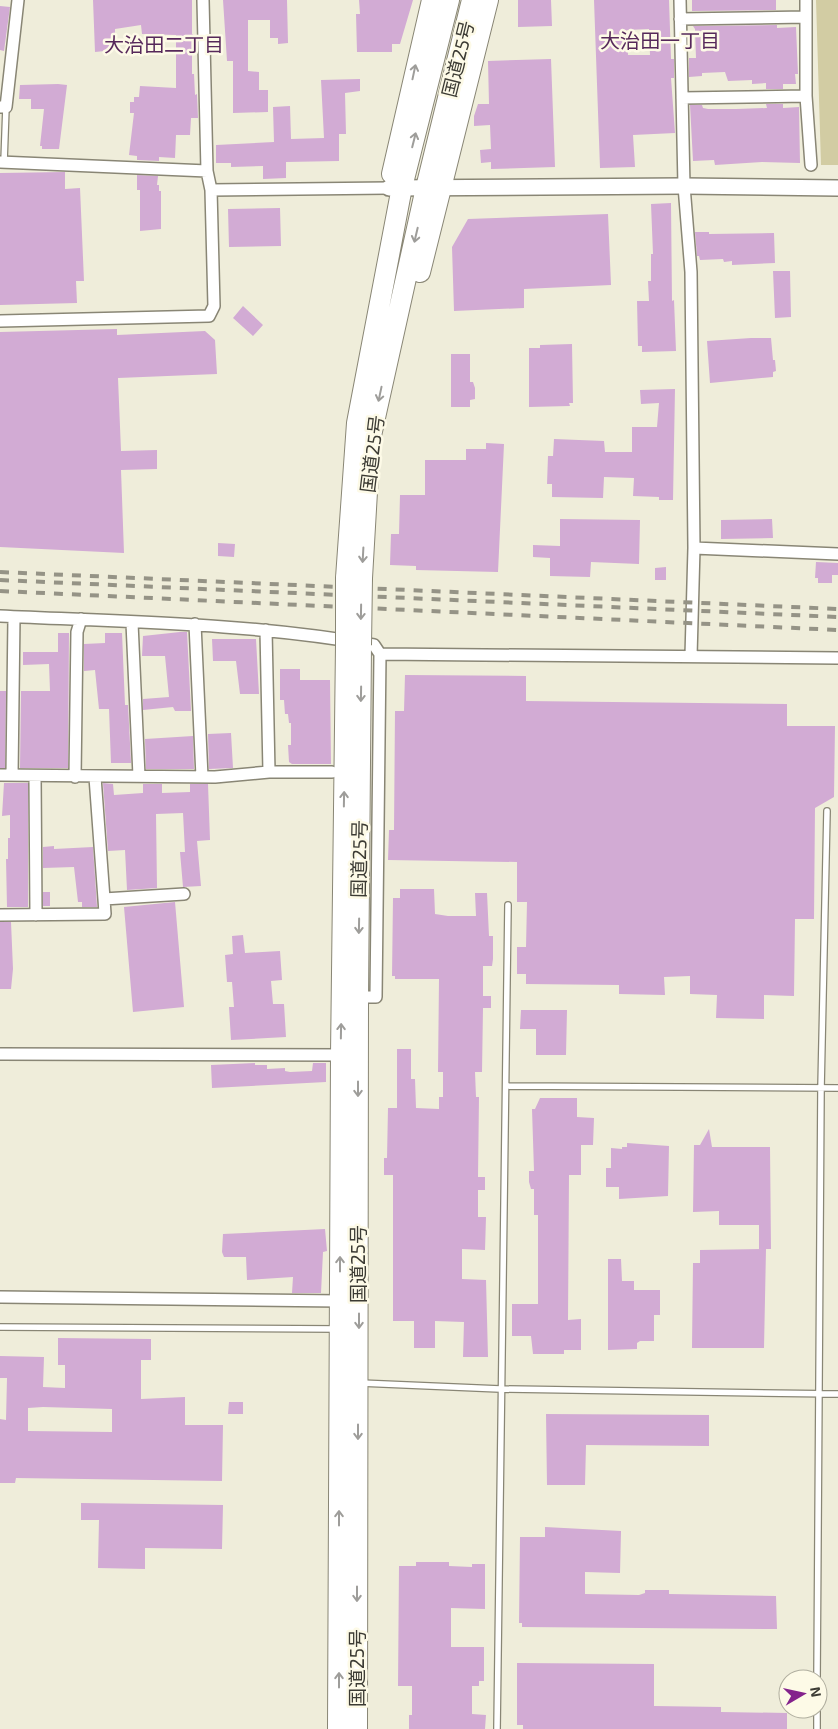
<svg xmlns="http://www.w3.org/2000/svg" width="838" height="1729" font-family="'Exo 2','Noto Sans JP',sans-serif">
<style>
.green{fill:#d2cca3}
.building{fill:#d2abd4;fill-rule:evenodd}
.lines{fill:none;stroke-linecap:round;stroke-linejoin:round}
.service-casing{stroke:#898675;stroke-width:8}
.minor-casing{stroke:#898675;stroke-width:14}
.tertiary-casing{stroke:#898675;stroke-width:18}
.trunk-casing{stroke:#898675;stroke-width:22}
.service{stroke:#fff;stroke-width:5.5}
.minor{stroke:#fff;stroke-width:11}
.tertiary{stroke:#fff;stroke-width:15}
.trunk{stroke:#fff;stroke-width:20}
.rail{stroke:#959386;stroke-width:4;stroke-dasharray:9 9;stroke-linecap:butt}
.trunk-bridge-casing{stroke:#898675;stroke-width:22;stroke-linecap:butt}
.trunk-bridge{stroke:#fff;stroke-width:20}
.oneway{stroke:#9e9d9a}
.labels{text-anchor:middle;stroke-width:5;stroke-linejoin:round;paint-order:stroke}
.street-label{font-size:19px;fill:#3c3b34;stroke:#fdfae7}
.neighbourhood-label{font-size:20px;fill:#56285a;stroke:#fdfae7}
</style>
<rect width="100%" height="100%" fill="#efedda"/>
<path class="green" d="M816 0H838V165H821Z"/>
<path class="building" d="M93 0H192V34L196 37 197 52H192V74H194L195 95 197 94 198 118H191L190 135H176L175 158 159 157V161L137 160V156L129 155 134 113H130V102H134V97H139L140 86 176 88V35L142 34 141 25 115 29V50L95 52Z
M223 0H287L288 43 278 44V38H270V20H248V71L259 72V90H268V112L233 113V61H227Z
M359 0H413L400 44H392V52H357L356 14H360Z
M518 0H551L552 26 518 27Z
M594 0H669L671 59H674V78H671L675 133 633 135 635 167 600 168ZM649 29 650 55H628L627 30Z
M692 0H776V10L692 11Z
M0 6 10 7 4 51 0 50Z
M777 25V28L796 27 798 74H795L796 84H783V89H766V83L752 84V80L728 81 725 72 702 73V76L689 77V58H696L695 29 693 26Z
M551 59 555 167 491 169V162L481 163 480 150 491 149 490 125 474 126V116L478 104H489L488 61Z
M360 79V91L345 93 346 134H339V161L286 162V178L263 179V166L231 167V163H216V145L274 142 273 107 290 106 291 139 324 138 321 80Z
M58 84 67 85 59 149H42V146H40L44 109H31V99H19L20 85Z
M766 104H783V108L799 107 800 163 762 162 715 165 714 160 693 161 690 105H702L703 108 708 109H736L767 108Z
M65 172V189L80 188 84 281H76L77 303 0 305V173Z
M137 175 158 176 157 185H159V191H161V229L140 231V190H137Z
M671 203 672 301 674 300 676 351 642 352V346H638L637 301H649L648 281H651V254H653L651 204Z
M280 208 281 246 229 247 228 209Z
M608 214 611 285 524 289V308L454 311 452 247 468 219Z
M695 232H709V234L774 233 775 263 732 265V261L724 262 723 259 700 260 699 256H697Z
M773 271H790L791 317 775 318Z
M243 306 263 325 253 336 233 318Z
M117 329V335L205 331 215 340 217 374 118 378 121 451 157 450V469L121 470 124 553 0 547V332Z
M751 338H771L773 360H775L776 371 773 372V377L710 383 707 341Z
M572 344 573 403H569L570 406 529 407V348H540V345Z
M451 354H470V382H473L475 388V399L470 400V407H451Z
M675 389 673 500H659V497L633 496 634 478 604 477 603 498 552 497V484H547L548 456H553L554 439 604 441 605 452H632V427H657L659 403 641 404 640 390Z
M486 443 504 444 498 572 416 570V566L390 565 391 534H399L400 495H425V460H466V449H486Z
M560 519 640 520 639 564 591 562 590 577 550 576V558L533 557V545L560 546Z
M772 519 773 538 721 539V520Z
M218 543 235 544 234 557 218 556Z
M816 562 838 563V575H832V583H818V578H815Z
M666 567V580H655V568Z
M180 632H187L191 711H175L173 707 143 710V699L169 697 165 656H142L143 636Z
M58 633H69L68 768H20L21 691H50L49 664 23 665V652H58Z
M105 633H122L125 705H128L131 763H111L109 709H99L95 670 84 671V644L105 643Z
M212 639H256L259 694H240L236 661H213Z
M280 669H300V680H330L331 764H292L289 762 288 745H291V723H289L288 714H285L284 700H280Z
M405 675 526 676V701L787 704V726H835L834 797 815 808 814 919H795L794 996 764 995V1019L716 1018 717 995 690 994V976L664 977 665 995 619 994V985L526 984V974H517V947H526L527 902H517V862L388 860 389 830H394L395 711H404Z
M0 691H6L5 768H0Z
M231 733 233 768 209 769 208 734Z
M193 736 194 769H146L145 739Z
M4 783H28V907H7L6 859H8V838H10V815L2 816Z
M103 783 113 784 114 795 143 793V784H162V793L190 792V784H208L210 840 197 841 201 886 183 887 180 852H185L183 813 156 814 157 888 127 890 125 850 108 851Z
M54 846V849L93 847 97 907H82V902H78L74 867 43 868V847Z
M400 889H434L435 914 448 916H476L475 893H487L489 936H493V959L492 966H483V996H491V1008H483L482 1072H475L476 1097H479L478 1177H485V1190H478V1217H486L485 1250 462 1249V1279L486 1280 488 1357H463L464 1322 435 1321V1348H414V1321H393V1175H384V1158H387L388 1108H397V1049H411V1079H415L416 1108 439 1109V1097H443V1072H438L439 979H395V976H392L393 898H400Z
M43 892H50V906H43Z
M175 902 184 1007 133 1012 124 907Z
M0 922H11L13 969 11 989H0Z
M243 935 245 953 280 951 282 980 271 981 273 1004H284L286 1037 231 1040 229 1007H234L232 982H227L225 955 233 954 232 936Z
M521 1010H567L566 1055H536V1029H520Z
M255 1063V1065H267V1069L285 1068V1071L290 1072 312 1071 313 1063H326V1082L212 1088 211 1065Z
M540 1098H577V1117L594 1118 593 1145H581V1175H569L568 1320 581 1319V1350H564V1354H533L531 1336H512V1304H538V1215H534V1189H531L529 1182V1171H534L532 1109H535Z
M709 1129 712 1147H770L771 1249H766L764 1348H692L693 1263H700V1250L763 1249H759V1225H719V1211L693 1212 694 1145H700Z
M627 1143 669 1146 668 1196 619 1199V1187H606V1168H611V1148L622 1149V1147H627Z
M325 1229 327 1251 323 1252 321 1293H292L293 1277 247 1280 246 1257H224L222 1252 223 1234Z
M608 1259H621L622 1281H634V1290H660V1315H654V1341H640L637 1343V1349L608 1350Z
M58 1338 151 1339V1360H141V1399L185 1397V1425H223L222 1481 16 1478 15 1483H0V1419L6 1420 7 1378H0V1356L44 1357 43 1387 65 1388V1365H58ZM43 1407 112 1409V1432L28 1431V1408Z
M229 1402H243V1414H228Z
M546 1414 709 1415V1446L586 1445 585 1485H547Z
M81 1503 223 1505 222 1549 145 1548V1569L98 1568 99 1520H81Z
M545 1527 621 1531 620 1573 585 1572V1594L639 1595 645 1593V1590H669V1594L776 1596 777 1629 522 1627V1623H519L520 1537H545Z
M416 1562H449V1566L472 1567V1564H485V1609L451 1608V1647H484V1681H479V1686H472V1714L486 1715 485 1729H409V1715H412V1686H398L399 1566H416Z
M517 1663 654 1664V1706L721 1707V1712L787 1713V1729H523V1725H517Z"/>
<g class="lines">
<defs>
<path id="service" d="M4 162 6 107
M506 1086 838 1088
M0 1327 338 1329
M360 1383 500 1389 838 1394
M817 1679 821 1088 827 811
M497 1729 508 905
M817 1729V1709"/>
<path id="minor" d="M680 0 684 186 691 272 694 548 691 656
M680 19 806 17
M806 96 811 165
M682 98 806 96V0
M0 107H6L18 0
M0 162 207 171
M211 190 389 188
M0 321 209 316 214 306 211 190 207 171 203 0
M694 548 838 554
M0 616C125 622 251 623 374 645L380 654 376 997H358
M132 623 139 776
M195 624 202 777
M266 630 269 772
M380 654 838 658
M0 775 215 777 269 772H332
M12 775 14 617
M35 776 36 915
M75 777 77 632 81 619
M95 777 104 899
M0 915 105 914 104 899 184 894
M0 1054 341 1055
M0 1297 340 1301"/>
<path id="tertiary" d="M389 188 684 186 838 188"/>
<path id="trunk" d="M392 174 432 0
M420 272 488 0
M346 578 357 423 402 187 449 0
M362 578 370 440 426 188 472 0
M338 1729 341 1055 346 645
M357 1729 358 997 361 645"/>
</defs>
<use href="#service" class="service-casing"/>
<use href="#minor" class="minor-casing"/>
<use href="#tertiary" class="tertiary-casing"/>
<use href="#trunk" class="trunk-casing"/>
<use href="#service" class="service"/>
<use href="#minor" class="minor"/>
<use href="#tertiary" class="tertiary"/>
<use href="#trunk" class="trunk"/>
<path class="rail" d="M0 572 838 609
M0 580 838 617
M0 591 838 630"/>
<defs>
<path id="trunk-bridge" d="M346 645V578
M361 645 362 578"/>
</defs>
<use href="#trunk-bridge" class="trunk-bridge-casing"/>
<use href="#trunk-bridge" class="trunk-bridge"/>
</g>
<defs><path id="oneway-shaft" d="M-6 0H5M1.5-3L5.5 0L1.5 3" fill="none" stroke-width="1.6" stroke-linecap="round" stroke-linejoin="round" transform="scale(1.25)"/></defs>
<g class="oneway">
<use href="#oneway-shaft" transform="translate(414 72) rotate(-78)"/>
<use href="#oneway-shaft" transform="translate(414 140) rotate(-76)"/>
<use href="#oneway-shaft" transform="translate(416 235) rotate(103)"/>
<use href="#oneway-shaft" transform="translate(380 394) rotate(102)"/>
<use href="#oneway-shaft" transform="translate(363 555) rotate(93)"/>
<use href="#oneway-shaft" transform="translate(361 612) rotate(91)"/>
<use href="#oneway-shaft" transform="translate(361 694) rotate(91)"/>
<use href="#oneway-shaft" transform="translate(344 799) rotate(-89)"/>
<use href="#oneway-shaft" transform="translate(359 926) rotate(91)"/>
<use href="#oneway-shaft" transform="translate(341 1031) rotate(-89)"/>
<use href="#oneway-shaft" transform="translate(358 1089) rotate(90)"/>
<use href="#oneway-shaft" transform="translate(340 1264) rotate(-90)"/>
<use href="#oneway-shaft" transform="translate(359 1321) rotate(90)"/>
<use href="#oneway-shaft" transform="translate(358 1432) rotate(90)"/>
<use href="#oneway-shaft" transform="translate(339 1518) rotate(-90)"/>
<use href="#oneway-shaft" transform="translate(357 1594) rotate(90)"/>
<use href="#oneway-shaft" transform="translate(339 1680) rotate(-90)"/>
</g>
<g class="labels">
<g class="street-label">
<text transform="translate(458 59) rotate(-76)" y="7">国道25号</text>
<text transform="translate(372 454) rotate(-83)" y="7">国道25号</text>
<text transform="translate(359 859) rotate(-89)" y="7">国道25号</text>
<text transform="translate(358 1264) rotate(-90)" y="7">国道25号</text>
<text transform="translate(357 1668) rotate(-90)" y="7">国道25号</text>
</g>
<g class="neighbourhood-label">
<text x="660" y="48">大治田一丁目</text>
<text x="164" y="52">大治田二丁目</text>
</g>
</g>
<g transform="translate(803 1694) rotate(81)"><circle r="24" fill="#fdfae7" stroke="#b0ae9f"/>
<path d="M0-4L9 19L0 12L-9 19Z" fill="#84228c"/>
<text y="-8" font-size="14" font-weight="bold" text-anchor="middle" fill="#3c3b34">N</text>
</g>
</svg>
